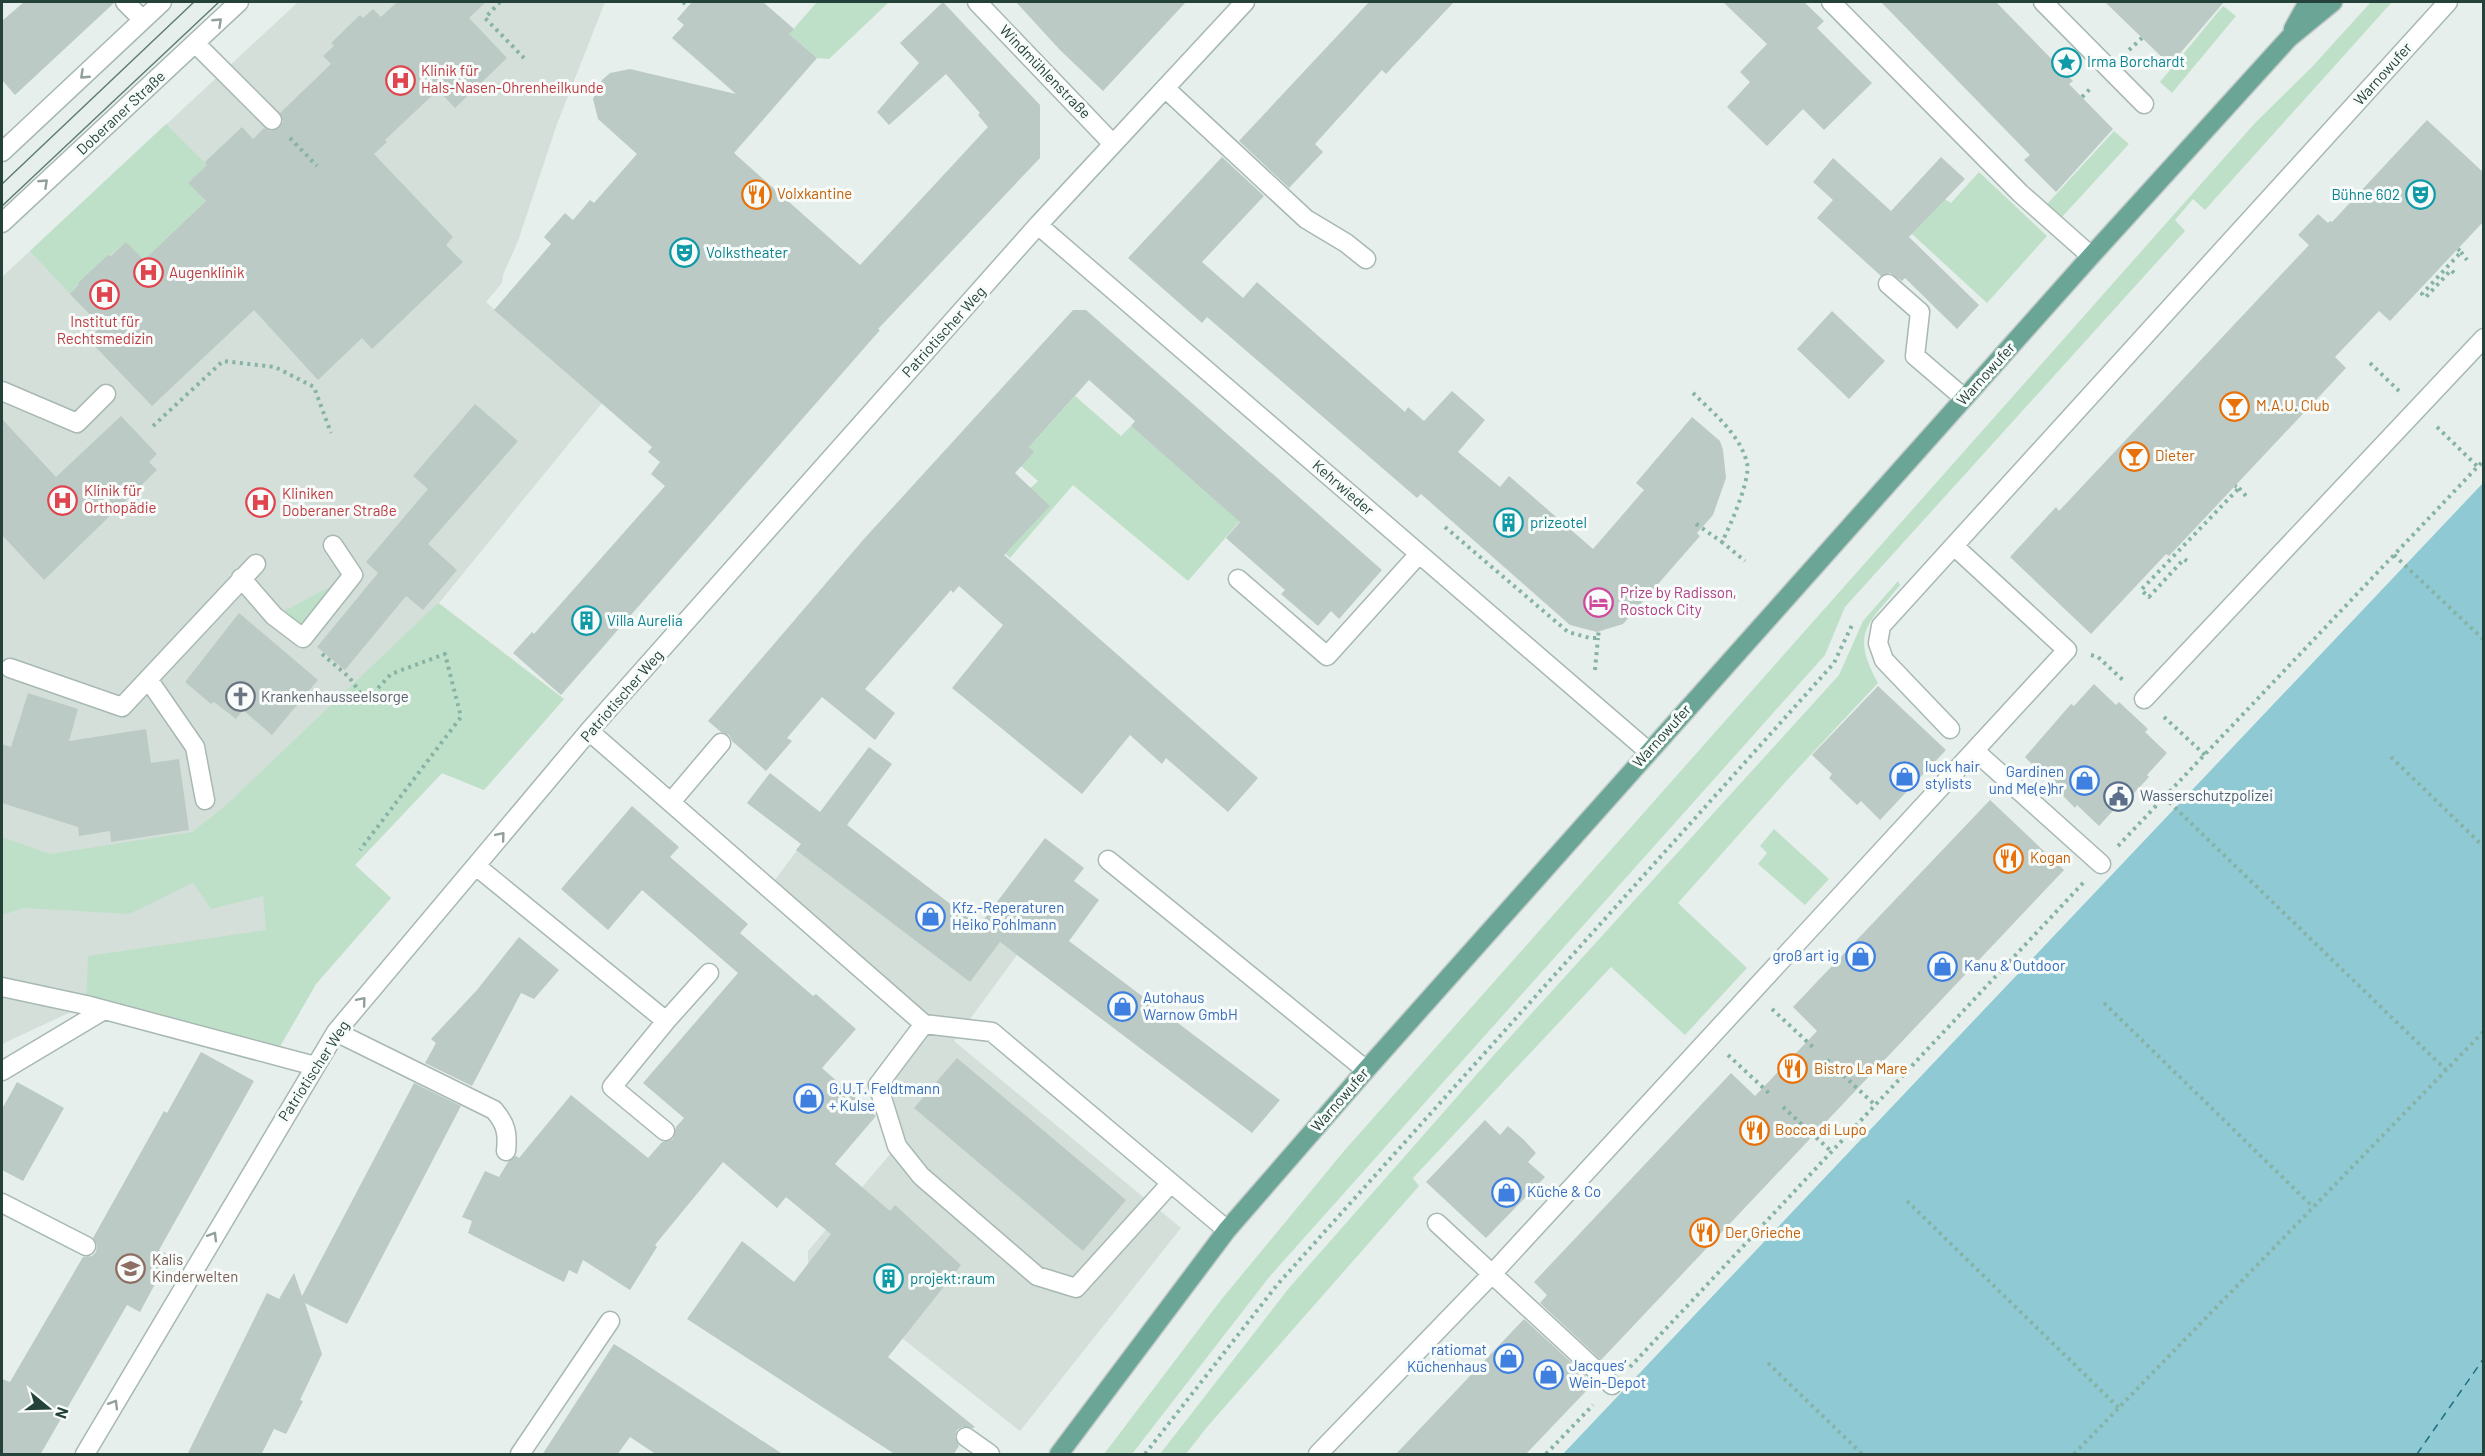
<svg xmlns="http://www.w3.org/2000/svg" width="2485" height="1456" font-family="Barlow,sans-serif">
<style>
.built{fill:#d4dfda}
.green{fill:#bfe0c8}
.water{fill:#8ec9d4}
.lines{fill:none;stroke-linecap:round;stroke-linejoin:round}
.ferry{stroke:#1c6f80;stroke-width:1.5;stroke-dasharray:8 6;stroke-linecap:butt}
.building{fill:#bbcac4}
.minor-casing{stroke:#a8b8b2;stroke-width:21}
.major-casing{stroke:#c2cac8;stroke-width:21}
.path{stroke:#86b3a5;stroke-width:4;stroke-dasharray:3 4.5;stroke-linecap:butt}
.minor{stroke:#fff;stroke-width:18}
.major{stroke:#6aa596;stroke-width:18}
.tram{stroke:#5f7d75;stroke-width:1.5}
.oneway{stroke:#92a09c}
.labels{text-anchor:middle;stroke-width:6;stroke-linejoin:round;paint-order:stroke}
.culture-label{font-size:15px;fill:#0d838f;stroke:#f7fbf9;text-anchor:start}
.health-label{font-size:15px;fill:#be3a42;stroke:#f7fbf9;text-anchor:start}
.street-label{font-size:15px;fill:#24423a;stroke:#f7fbf9}
.food-label{font-size:15px;fill:#c56008;stroke:#f7fbf9;text-anchor:start}
.hotel-label{font-size:15px;fill:#b23c85;stroke:#f7fbf9;text-anchor:start}
.worship-label{font-size:15px;fill:#5b616d;stroke:#f7fbf9;text-anchor:start}
.shop-label{font-size:15px;fill:#366cbe;stroke:#f7fbf9;text-anchor:start}
.service-label{font-size:15px;fill:#4e5e75;stroke:#f7fbf9;text-anchor:start}
.education-label{font-size:15px;fill:#785e54;stroke:#f7fbf9;text-anchor:start}
</style>
<rect width="100%" height="100%" fill="#e6efeb"/>
<path class="built" d="M298 2H605L557 124 518 241 503 275 502 283 486 302 602 403 439 603 564 699 484 790 442 773 355 865 391 898 316 984 275 1055 86 1005 2 1044V277Z
M827 810 1017 955 954 1041 1181 1228 1020 1431 808 1264V1251L897 1146 878 1085 924 1024 769 888Z"/>
<path class="green" d="M817 2H889L829 59 817 58 789 34Z
M2371 2H2392L2205 210 2193 199 2175 220 2185 231 1845 607 1825 655 1270 1276 1132 1454H1104L1221 1300 1344 1151 2255 123 2311 68Z
M2223 6 2236 16 2172 93 2160 82Z
M166 124 207 165 188 183 206 201 144 260 126 242C116 251 105 258 96 266 85 275 78 284 70 294L30 251Z
M2114 131 2129 144 2062 217 2047 204Z
M1979 172 2047 236 1987 303 1912 234 1945 199 1951 203Z
M1075 396 1121 436 1131 426 1240 521 1188 581 1073 485 1010 558 982 533 1038 481 1021 466 1029 447Z
M353 575 303 638 274 616Z
M1898 581 1900 585C1868 625 1850 632 1878 683L1790 777 1678 903 1747 968 1685 1035 1611 967 1413 1178 1419 1186 1207 1427 1186 1454H1160L1289 1288 1492 1057 1839 675 1863 621Z
M438 603 564 699 484 790 442 773 355 865 391 898 316 984 275 1055 86 1005 88 956 266 930 263 896 211 909 193 883 129 914 24 908 2 915V837L50 854 192 832 224 807Z
M1774 829 1829 879 1805 905 1758 864 1767 853 1760 846Z"/>
<path class="water" d="M2483 483V1454H1563Z"/>
<g class="lines">
<path class="ferry" d="M2417 1454 2484 1358"/>
</g>
<path class="building" d="M24 2 114 3 15 95 2 80V21Z
M397 2H486L469 18 507 58 455 108 438 90 385 140 387 142 374 154 453 237 446 245 463 262 372 349 362 338 318 380 254 310 152 406 88 339 101 326 70 294 79 284 78 283 98 264 108 255 111 256 126 242 144 260 206 201 188 183 207 165 205 162 242 127 253 139 264 128 270 131 279 128 283 122 280 113 331 64 323 56 334 46 331 43 360 15 363 18 373 9 381 17Z
M692 2H763L794 29 789 34 817 58 734 153 860 265 988 127 978 115 980 113 946 74 889 125 877 112 919 63 900 43 943 2 1040 105V158L878 329 880 330 561 695 513 653 532 632 534 634 665 486 651 474 660 462 648 452 652 447 494 310 551 244 544 237 565 213 573 220 590 200 594 203 637 154 598 119 593 99 602 80 610 73 630 69 736 94 672 38 684 25 677 19Z
M1016 2H1186L1103 91 1060 50Z
M1369 2H1454L1386 74 1382 70 1315 144 1323 152 1289 188 1239 141Z
M1723 2H1804L1824 21 1817 28 1872 83 1824 130 1803 109 1767 146 1727 107 1750 82 1740 72 1767 44Z
M1881 2H1996L2073 81 2069 84 2113 129 2056 192 2024 160 2030 155Z
M2105 2H2224L2170 65Z
M2427 120 2484 173V221L2390 321 2379 311 2335 357 2346 368 2169 556 2166 554 2091 634 2010 557 2056 507 2059 511 2309 245 2298 235 2318 214 2328 223 2330 221 2332 222Z
M1222 157 1264 196 1202 262 1243 298 1257 282 1405 412 1408 407 1424 421 1452 391 1485 420 1458 452 1500 487 1509 476 1593 549 1644 490 1636 483 1692 417 1720 441 1723 450 1726 478 1713 515 1697 533 1700 536 1623 624 1597 632 1570 625 1421 494 1417 498 1207 317 1202 323 1128 258Z
M1941 157 1965 179 1909 237 1979 305 1957 329 1905 278 1902 281 1890 273 1881 276 1817 218 1833 200 1813 182 1833 158 1891 211Z
M1073 310H1086L1382 570 1339 619 1331 611 1318 626 1281 594 1285 590 1226 538 1240 522 1131 426 1135 421 1089 380 1029 447 1034 452 1015 473 1050 506 1004 555 1258 778 1228 812 1166 758 1162 764 1130 735 1082 794 952 688 1003 625 959 586 953 593 951 590 865 689 895 713 875 740 822 697 787 738 792 741 766 771 732 741 729 735 721 732 708 721 863 540Z
M1832 311 1885 361 1849 399 1797 349Z
M475 404 518 441 428 544 457 570 423 610 406 596 345 670 317 647 378 573 366 562 428 489 413 476Z
M121 416 157 454 149 462 157 470 44 580 2 535V419L56 477Z
M239 613 318 680 272 735 243 710 236 719 214 702 211 704 185 682Z
M2094 684 2116 705 2119 702 2148 729 2145 732 2167 753 2147 775 2149 777 2122 806 2120 803 2099 826 2077 805 2075 808 2025 757 2071 704 2074 706Z
M1878 686 1946 750 1880 820 1861 801 1857 805 1829 778 1832 774 1812 755Z
M28 693 78 709 69 741 146 729 151 763 179 759 189 830 111 842 110 831 79 836 78 827 2 803V744L11 747Z
M869 747 892 764 847 825 979 926 1045 838 1084 868 1074 881 1099 900 1069 941 1280 1100 1252 1133 1000 942 970 982 796 850 801 844 747 803 770 773 820 812Z
M1990 800 2064 870 1601 1360 1540 1303 1547 1295 1534 1282 1731 1073 1755 1096 1817 1031 1793 1007Z
M632 806 679 847 670 857 748 924 740 933 813 996 816 994 856 1029 822 1068 876 1116 835 1164 890 1211 895 1205 961 1265 888 1357 975 1427 973 1428 962 1427 957 1430 955 1437 959 1446 953 1455H896L687 1319 742 1241 794 1282 831 1234 786 1197 777 1208 723 1162 655 1245 657 1247 630 1290 583 1260 577 1274 569 1270 564 1282 468 1233 472 1221 462 1217 485 1171 499 1177 508 1162 516 1156 519 1158 571 1095 648 1158 662 1142 673 1139 676 1127 684 1118 643 1083 738 973 642 890 608 930 561 889Z
M519 937 559 970 534 999 521 993 472 1086 425 1063 436 1043 431 1039 477 990Z
M201 1052 254 1081 159 1250 170 1256 140 1312 127 1305 40 1455H2V1379L10 1382 83 1257 92 1256 96 1252 97 1245 93 1238 164 1111 167 1113Z
M957 1058 1126 1200 1083 1251 914 1108Z
M17 1082 64 1108 23 1181 2 1170V1109Z
M414 1083 461 1106 347 1324 305 1303 322 1354 300 1400 303 1401 286 1434 274 1429 261 1455H187L267 1293 279 1299 294 1273 302 1296Z
M1485 1120 1500 1135 1508 1126 1524 1140 1536 1153 1528 1162 1545 1177 1486 1238 1426 1182Z
M1524 1319 1586 1376 1581 1380 1589 1388 1525 1455H1395Z
M614 1344 630 1354 784 1455H657L630 1437 617 1455H542Z"/>
<g class="lines">
<defs>
<path id="minor" d="M125 2 143 20
M977 2 1113 144
M1831 2 2020 193 2091 256
M2043 2 2144 104
M195 43 272 120
M1165 88 1306 219 1346 243 1366 259
M2 152 162 2
M2 223 239 2
M1038 225 1648 751
M1888 284 1920 312 1915 356 1964 398
M2 391 77 423 106 394
M241 578 274 616 303 638 353 575 333 545
M1238 579 1327 656 1419 554
M10 668 122 707 256 564
M148 679 195 747 205 800
M2144 699 2484 338
M1950 729 1884 660 1878 643 1881 626 2448 2
M589 731 924 1024
M1975 751 2101 864
M671 802 721 743
M1108 860 1366 1070
M476 866 666 1021
M2 987 86 1005 315 1066
M336 1032 494 1110C506 1124 508 1133 506 1151
M2 1071 104 1010
M665 1131 612 1087 666 1021 709 973
M1171 1183 1076 1288 1037 1276 921 1176 897 1146 878 1085 924 1024 992 1032 1227 1230
M2 1203 86 1246
M1437 1223 1612 1385
M966 1437 990 1454
M85 1454 336 1032 589 731 1038 225 1245 2
M520 1454 610 1321
M1318 1454 1492 1274 2067 650 1954 546"/>
<path id="major" d="M2293 29 2308 2
M1059 1454 1227 1230 1366 1070 2091 256 2289 38 2333 2"/>
</defs>
<use href="#minor" class="minor-casing"/>
<use href="#major" class="major-casing"/>
<path class="path" d="M500 2 485 18 524 58
M683 2 688 6
M2129 50 2142 38
M2082 97 2092 87
M290 138 317 166
M2461 252 2467 260
M2454 273 2451 270 2426 297 2422 294 2461 252 2458 249
M2370 363 2399 391
M1693 393C1713 413 1740 434 1747 463 1751 479 1730 526 1722 542L1745 561
M153 426 223 361 275 367 314 387 331 433
M2437 427 2477 466
M2239 488 2247 497
M1696 524 1722 542
M1445 527 1568 632 1590 638H1598L1599 629
M2394 555 2484 640
M2187 561 2184 559 2149 597 2141 590 2239 488 2235 486
M322 654 349 677 366 701 391 674 445 654 461 717 360 850
M2091 655 2098 657 2125 682
M1595 670 1598 638
M2164 717 2205 755
M2391 757 2484 847
M2164 797 2446 1070
M2118 846 2484 460
M2104 1003 2313 1207
M1772 1009 1815 1049
M1728 1055 1771 1095
M1827 1060 1875 1105
M1783 1107 1832 1152
M1907 1201 2119 1408
M1768 1363 1862 1454
M1630 1367 2084 882
M1145 1454 1277 1285 1834 663 1852 625
M1546 1454 1593 1405
M2074 1454 2484 1031"/>
<use href="#minor" class="minor"/>
<use href="#major" class="major"/>
<path class="tram" d="M2 184 194 2
M2 206 219 2"/>
</g>
<defs><path id="oneway-chevron" d="M-2-3.5L2.5 0L-2 3.5" fill="none" stroke-width="1.6" stroke-linecap="round" stroke-linejoin="round" transform="scale(1.5)"/></defs>
<g class="oneway">
<use href="#oneway-chevron" transform="translate(218 22) rotate(-43)"/>
<use href="#oneway-chevron" transform="translate(84 75) rotate(137)"/>
<use href="#oneway-chevron" transform="translate(44 183) rotate(-43)"/>
<use href="#oneway-chevron" transform="translate(501 836) rotate(-50)"/>
<use href="#oneway-chevron" transform="translate(362 1001) rotate(-50)"/>
<use href="#oneway-chevron" transform="translate(213 1236) rotate(-59)"/>
<use href="#oneway-chevron" transform="translate(114 1404) rotate(-59)"/>
</g>
<defs>
<symbol id="sight-ring" viewBox="-11 -11 22 22"><circle r="9.5" fill="#f7fbf9" stroke="#0f9aa8" stroke-width="1.5"/><path d="M0-6L1.8-2.2L6-1.7L2.9 1.2L3.7 5.4L0 3.3L-3.7 5.4L-2.9 1.2L-6-1.7L-1.8-2.2Z" fill="#0f9aa8"/></symbol>
<symbol id="hospital-ring" viewBox="-11 -11 22 22"><circle r="9.5" fill="#f7fbf9" stroke="#e0444e" stroke-width="1.5"/><path d="M-5-5h3v3.5h4V-5h3V5h-3V1.5h-4V5h-3Z" fill="#e0444e"/></symbol>
<symbol id="restaurant-ring" viewBox="-11 -11 22 22"><circle r="9.5" fill="#f7fbf9" stroke="#e8710a" stroke-width="1.5"/><path d="M-5-6h1v4h1v-4h1v4h1v-4h1v5L-1.5 .5V6h-2V.5L-5-1ZM5-6V6H3V1.5H1.5Q1.5-4 5-6Z" fill="#e8710a"/></symbol>
<symbol id="theatre-ring" viewBox="-11 -11 22 22"><circle r="9.5" fill="#f7fbf9" stroke="#0f9aa8" stroke-width="1.5"/><path d="M-5-5.5Q0-4 5-5.5V0Q5 5 0 6Q-5 5-5 0ZM-3.3-2.5H-1v1.5H-3.3ZM1-2.5H3.3v1.5H1ZM-2.8 1Q0 5.5 2.8 1Z" fill="#0f9aa8"/></symbol>
<symbol id="bar-ring" viewBox="-11 -11 22 22"><circle r="9.5" fill="#f7fbf9" stroke="#e8710a" stroke-width="1.5"/><path d="M-6-5H6L.8 .8V4.5H3.5V6h-7V4.5H-.8V.8Z" fill="#e8710a"/></symbol>
<symbol id="building-ring" viewBox="-11 -11 22 22"><circle r="9.5" fill="#f7fbf9" stroke="#0f9aa8" stroke-width="1.5"/><path d="M-4-6H4V6H1V3H-1V6H-4ZM-2.5-4.3h1.7v1.8h-1.7ZM.8-4.3h1.7v1.8H.8ZM-2.5-1h1.7V.8h-1.7ZM.8-1h1.7V.8H.8Z" fill="#0f9aa8"/></symbol>
<symbol id="hotel-ring" viewBox="-11 -11 22 22"><circle r="9.5" fill="#f7fbf9" stroke="#d1479c" stroke-width="1.5"/><path d="M-6-4.5h1.5V1H6V5H4.5V3h-9V5H-6ZM-4 0a1.8 1.8 0 1 1 3.6 0ZM.5 0V-2.5h3Q6-2.5 6 0Z" fill="#d1479c"/></symbol>
<symbol id="church-ring" viewBox="-11 -11 22 22"><circle r="9.5" fill="#f7fbf9" stroke="#6b7280" stroke-width="1.5"/><path d="M-1.2-6h2.4v3.5h3.3v2.4h-3.3V6h-2.4V-.1h-3.3v-2.4h3.3Z" fill="#6b7280"/></symbol>
<symbol id="shop-ring" viewBox="-11 -11 22 22"><circle r="9.5" fill="#f7fbf9" stroke="#3f7fe0" stroke-width="1.5"/><path d="M-5-2.5h2.3a2.7 3.5 0 0 1 5.4 0H5L5.5 6h-11ZM-1.5-2.5h3a1.5 2.3 0 0 0-3 0Z" fill="#3f7fe0"/></symbol>
<symbol id="civic-ring" viewBox="-11 -11 22 22"><circle r="9.5" fill="#f7fbf9" stroke="#5c6f8a" stroke-width="1.5"/><path d="M-.6-6.5H3V-4.5H.6V-3L4-1V1h2V6H-6V1h2V-1L-.6-3ZM-1.2 2.5V6h2.4V2.5Z" fill="#5c6f8a"/></symbol>
<symbol id="school-ring" viewBox="-11 -11 22 22"><circle r="9.5" fill="#f7fbf9" stroke="#8d6e63" stroke-width="1.5"/><path d="M0-5L7-2L0 1L-7-2ZM-4 1L0 2.5L4 1V4Q0 6-4 4Z" fill="#8d6e63"/></symbol>
</defs>
<g fill-rule="evenodd">
<use href="#sight-ring" x="2050" y="46" width="33" height="33"/>
<use href="#hospital-ring" x="384" y="64" width="33" height="33"/>
<use href="#restaurant-ring" x="740" y="178" width="33" height="33"/>
<use href="#theatre-ring" x="2404" y="178" width="33" height="33"/>
<use href="#theatre-ring" x="668" y="236" width="33" height="33"/>
<use href="#hospital-ring" x="132" y="256" width="33" height="33"/>
<use href="#hospital-ring" x="88" y="278" width="33" height="33"/>
<use href="#bar-ring" x="2218" y="390" width="33" height="33"/>
<use href="#bar-ring" x="2118" y="440" width="33" height="33"/>
<use href="#hospital-ring" x="46" y="484" width="33" height="33"/>
<use href="#hospital-ring" x="244" y="486" width="33" height="33"/>
<use href="#building-ring" x="1492" y="506" width="33" height="33"/>
<use href="#hotel-ring" x="1582" y="586" width="33" height="33"/>
<use href="#building-ring" x="570" y="604" width="33" height="33"/>
<use href="#church-ring" x="224" y="680" width="33" height="33"/>
<use href="#shop-ring" x="1888" y="760" width="33" height="33"/>
<use href="#shop-ring" x="2068" y="764" width="33" height="33"/>
<use href="#civic-ring" x="2102" y="780" width="33" height="33"/>
<use href="#restaurant-ring" x="1992" y="842" width="33" height="33"/>
<use href="#shop-ring" x="914" y="900" width="33" height="33"/>
<use href="#shop-ring" x="1844" y="940" width="33" height="33"/>
<use href="#shop-ring" x="1926" y="950" width="33" height="33"/>
<use href="#shop-ring" x="1106" y="990" width="33" height="33"/>
<use href="#restaurant-ring" x="1776" y="1052" width="33" height="33"/>
<use href="#shop-ring" x="792" y="1082" width="33" height="33"/>
<use href="#restaurant-ring" x="1738" y="1114" width="33" height="33"/>
<use href="#shop-ring" x="1490" y="1176" width="33" height="33"/>
<use href="#restaurant-ring" x="1688" y="1216" width="33" height="33"/>
<use href="#school-ring" x="114" y="1252" width="33" height="33"/>
<use href="#building-ring" x="872" y="1262" width="33" height="33"/>
<use href="#shop-ring" x="1492" y="1342" width="33" height="33"/>
<use href="#shop-ring" x="1532" y="1358" width="33" height="33"/>
</g>
<g class="labels">
<g class="culture-label">
<text x="2087" y="67">Irma Borchardt</text>
<text x="2400" y="200" text-anchor="end">Bühne 602</text>
<text x="706" y="258">Volkstheater</text>
<text x="1530" y="528">prizeotel</text>
<text x="607" y="626">Villa Aurelia</text>
<text x="910" y="1284">projekt:raum</text>
</g>
<g class="health-label">
<text x="421" y="76">Klinik für<tspan x="421" dy="17">Hals-Nasen-Ohrenheilkunde</tspan></text>
<text x="169" y="278">Augenklinik</text>
<text x="105" y="327" text-anchor="middle">Institut für<tspan x="105" dy="17">Rechtsmedizin</tspan></text>
<text x="84" y="496">Klinik für<tspan x="84" dy="17">Orthopädie</tspan></text>
<text x="282" y="499">Kliniken<tspan x="282" dy="17">Doberaner Straße</tspan></text>
</g>
<g class="street-label">
<text transform="translate(1045 72) rotate(46)" y="5">Windmühlenstraße</text>
<text transform="translate(2383 74) rotate(-48)" y="5">Warnowufer</text>
<text transform="translate(121 113) rotate(-43)" y="5">Doberaner Straße</text>
<text transform="translate(944 332) rotate(-48)" y="5">Patriotischer Weg</text>
<text transform="translate(1986 374) rotate(-48)" y="5">Warnowufer</text>
<text transform="translate(1343 488) rotate(41)" y="5">Kehrwieder</text>
<text transform="translate(622 696) rotate(-49)" y="5">Patriotischer Weg</text>
<text transform="translate(1662 736) rotate(-48)" y="5">Warnowufer</text>
<text transform="translate(314 1071) rotate(-57)" y="5">Patriotischer Weg</text>
<text transform="translate(1340 1100) rotate(-49)" y="5">Warnowufer</text>
</g>
<g class="food-label">
<text x="777" y="199">Volxkantine</text>
<text x="2256" y="411">M.A.U. Club</text>
<text x="2155" y="461">Dieter</text>
<text x="2030" y="863">Kogan</text>
<text x="1814" y="1074">Bistro La Mare</text>
<text x="1775" y="1135">Bocca di Lupo</text>
<text x="1725" y="1238">Der Grieche</text>
</g>
<g class="hotel-label">
<text x="1620" y="598">Prize by Radisson,<tspan x="1620" dy="17">Rostock City</tspan></text>
</g>
<g class="worship-label">
<text x="261" y="702">Krankenhausseelsorge</text>
</g>
<g class="shop-label">
<text x="1925" y="772">luck hair<tspan x="1925" dy="17">stylists</tspan></text>
<text x="2064" y="777" text-anchor="end">Gardinen<tspan x="2064" dy="17">und Me(e)hr</tspan></text>
<text x="952" y="913">Kfz.-Reperaturen<tspan x="952" dy="17">Heiko Pohlmann</tspan></text>
<text x="1839" y="961" text-anchor="end">groß art ig</text>
<text x="1964" y="971">Kanu &amp; Outdoor</text>
<text x="1143" y="1003">Autohaus<tspan x="1143" dy="17">Warnow GmbH</tspan></text>
<text x="829" y="1094">G.U.T. Feldtmann<tspan x="829" dy="17">+ Kulse</tspan></text>
<text x="1527" y="1197">Küche &amp; Co</text>
<text x="1487" y="1355" text-anchor="end">ratiomat<tspan x="1487" dy="17">Küchenhaus</tspan></text>
<text x="1569" y="1371">Jacques’<tspan x="1569" dy="17">Wein-Depot</tspan></text>
</g>
<g class="service-label">
<text x="2140" y="801">Wasserschutzpolizei</text>
</g>
<g class="education-label">
<text x="152" y="1265">Kalis<tspan x="152" dy="17">Kinderwelten</tspan></text>
</g>
</g>
<rect width="2485" height="1456" fill="none" stroke="#24423a" stroke-width="6"/>
<g transform="translate(48 1408) rotate(109)" stroke="#f7fbf9" stroke-width="4.5" paint-order="stroke">
<path d="M0-4.5L10 22L0 15L-10 22Z" fill="#24423a"/>
<text y="-9" font-size="16" font-weight="bold" text-anchor="middle" fill="#24423a">N</text>
</g>
</svg>
